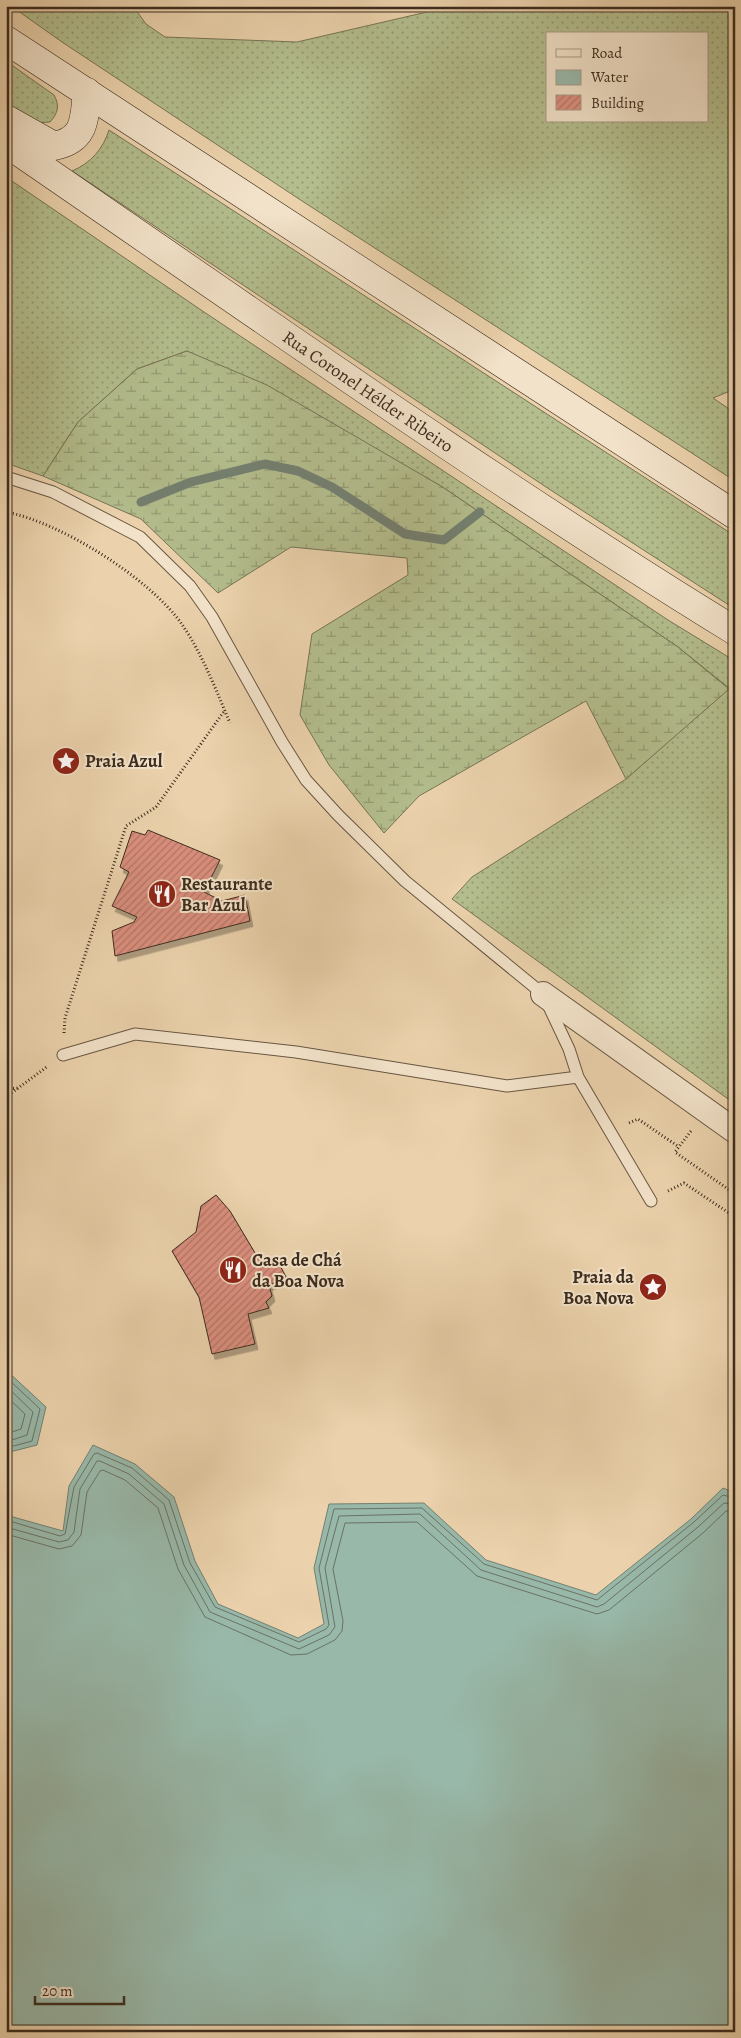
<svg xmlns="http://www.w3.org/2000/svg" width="741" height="2038" font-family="Alegreya,serif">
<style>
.grass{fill:url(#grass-dots);stroke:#787456;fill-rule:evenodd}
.wetland{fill:url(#wetland-marsh);stroke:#787456}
.water{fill:#98b8a9;stroke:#738071}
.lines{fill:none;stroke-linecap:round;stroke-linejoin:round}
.shore{stroke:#6a7264;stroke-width:1}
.stream{stroke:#738071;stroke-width:9}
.building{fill:url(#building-hatch);stroke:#3c2c1e;filter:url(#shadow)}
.lane-casing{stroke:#685642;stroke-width:13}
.street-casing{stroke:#685642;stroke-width:26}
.secondary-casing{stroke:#3c2c1e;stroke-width:29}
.path{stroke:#3c2c1e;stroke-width:3;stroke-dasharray:1 2.5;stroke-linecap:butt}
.lane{stroke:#f2e2c9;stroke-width:11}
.street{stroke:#f2e2c9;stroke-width:24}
.secondary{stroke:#f2e2c9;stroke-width:28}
.labels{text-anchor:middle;stroke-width:4;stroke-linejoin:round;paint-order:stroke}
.street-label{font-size:18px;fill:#3c2c1e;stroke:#f2e2c9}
.poi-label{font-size:18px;font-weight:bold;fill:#3c2c1e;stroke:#f2e2c9;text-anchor:start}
</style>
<defs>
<pattern id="grass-dots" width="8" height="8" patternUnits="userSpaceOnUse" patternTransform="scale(1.25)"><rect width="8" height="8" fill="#b3bd8d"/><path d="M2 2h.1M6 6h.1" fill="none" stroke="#939a73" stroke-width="1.8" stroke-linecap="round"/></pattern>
<pattern id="wetland-marsh" width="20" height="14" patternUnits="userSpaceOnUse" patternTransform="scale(1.25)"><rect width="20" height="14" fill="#b3bd8d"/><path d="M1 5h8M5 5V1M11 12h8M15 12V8" fill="none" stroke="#939a73"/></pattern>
<pattern id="building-hatch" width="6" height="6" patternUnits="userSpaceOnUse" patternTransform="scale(1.25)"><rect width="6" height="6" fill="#db8f7e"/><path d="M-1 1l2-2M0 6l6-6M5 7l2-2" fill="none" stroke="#b37567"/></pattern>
<filter id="shadow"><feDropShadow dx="3" dy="5.5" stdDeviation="0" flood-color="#0004"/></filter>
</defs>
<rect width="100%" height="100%" fill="#ebd2ac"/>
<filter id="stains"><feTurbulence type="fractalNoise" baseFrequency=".004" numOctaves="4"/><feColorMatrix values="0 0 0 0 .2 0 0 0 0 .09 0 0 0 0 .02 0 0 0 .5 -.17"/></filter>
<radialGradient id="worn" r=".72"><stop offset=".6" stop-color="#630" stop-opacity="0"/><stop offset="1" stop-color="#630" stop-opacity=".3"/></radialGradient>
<path class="grass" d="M11 6H133L146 24 165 37 297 42 453 6H735V389L713 398 735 413V481L299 199 62 42ZM547 34H707V121H547Z
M6 61 54 95C60 106 58 113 50 122L35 123 6 107Z
M109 130 735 536V609L549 489 72 171C91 163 103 149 109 130Z
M6 177 204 312 668 620 735 661V1104L452 899 472 877 626 779 729 688 678 647 441 486 187 351 137 369 78 422 43 476 6 463Z"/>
<path class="wetland" d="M187 351 267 385 441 486 678 647 729 689 626 779 586 701 419 796 384 833 329 765 300 715 312 634 408 575 407 558 291 547 218 593 141 519 43 476 78 422 137 369Z"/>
<path class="water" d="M6 1370 46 1407 37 1445 6 1453Z
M93 1445 135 1464 174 1497 195 1561 218 1604 298 1638 324 1624 314 1568 329 1504 424 1503 486 1560 596 1595 691 1519 723 1488 735 1493V2032H6V1515L63 1531 69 1486Z"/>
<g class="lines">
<path class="shore" d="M6 1377 40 1409 32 1441 6 1448
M6 1386 33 1412 27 1435 6 1442
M6 1396 25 1414 21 1429 6 1434
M6 1520 60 1536 65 1534 74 1487 94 1454 97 1453 132 1468 169 1500 190 1563 215 1607 299 1642 326 1629 329 1625 319 1568 334 1509 422 1508 484 1564 597 1600 694 1522 723 1495 735 1498
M6 1527 59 1542 68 1540 74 1532 80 1489 97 1461H100L129 1474 164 1504 184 1565 210 1612 299 1649 329 1635 335 1627 325 1568 339 1516 420 1514 481 1570 597 1607 604 1604 698 1527 724 1503 735 1504
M6 1534 59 1549 72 1546 81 1535 87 1492 100 1471 103 1470 125 1480 158 1508 178 1569 205 1617 291 1655 307 1654 335 1640 342 1631 343 1621 333 1569 345 1523 417 1522 477 1576 597 1614 609 1610 703 1533 726 1511H735"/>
<path class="stream" d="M141 502 191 482 265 464 298 471 332 487 405 534 444 540 480 512"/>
</g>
<path class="building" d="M148 830 220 860 204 892 222 901 245 895 250 921 115 956 112 931 134 922 137 917 112 906 129 872 120 867 132 831 145 835Z
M216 1195 230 1211 261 1263 275 1256 286 1277 269 1285 272 1296 266 1302 269 1308 248 1314 255 1344 212 1354 199 1297 172 1251 196 1232 201 1206Z"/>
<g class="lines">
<defs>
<path id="lane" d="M6 477 53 492 140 537 190 586 212 617 282 742 306 780 338 815 405 881 543 994 569 1049 578 1077 651 1201
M63 1055 135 1034 296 1052 507 1086 578 1077"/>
<path id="street" d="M543 994 735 1131"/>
<g id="secondary">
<path d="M6 40 735 515"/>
<path d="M6 119 54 146C86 140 84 119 87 92"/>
<path id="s1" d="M6 143C247 308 486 478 735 631"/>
</g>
</defs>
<use href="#lane" class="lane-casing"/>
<use href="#street" class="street-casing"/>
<use href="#secondary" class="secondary-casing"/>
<path class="path" d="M6 512C60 522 149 578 181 623 202 653 216 690 230 723
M64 1033 65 1018 126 826 156 807 225 710
M6 1089 18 1088
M6 1097 48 1066
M629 1123 638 1119 679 1147
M691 1131 675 1152 735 1194
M668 1191 684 1183 735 1217"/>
<use href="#lane" class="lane"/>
<use href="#street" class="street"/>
<use href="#secondary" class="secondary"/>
</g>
<defs>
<symbol id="sight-disc" viewBox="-11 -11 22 22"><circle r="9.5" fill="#8f2418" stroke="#f2e2c9"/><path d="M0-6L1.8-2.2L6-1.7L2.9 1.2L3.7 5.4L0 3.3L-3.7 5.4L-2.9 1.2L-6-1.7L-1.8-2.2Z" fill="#fff"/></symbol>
<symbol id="restaurant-disc" viewBox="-11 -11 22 22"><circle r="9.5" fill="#8f2418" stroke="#f2e2c9"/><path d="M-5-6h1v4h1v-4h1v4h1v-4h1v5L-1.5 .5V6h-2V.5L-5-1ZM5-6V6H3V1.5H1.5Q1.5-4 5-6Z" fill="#fff"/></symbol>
</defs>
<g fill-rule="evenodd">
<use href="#sight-disc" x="50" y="745" width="32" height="32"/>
<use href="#restaurant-disc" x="146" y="878" width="32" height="32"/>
<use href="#restaurant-disc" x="217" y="1254" width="32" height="32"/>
<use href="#sight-disc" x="637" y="1271" width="32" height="32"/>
</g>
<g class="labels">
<g class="street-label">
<text dy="6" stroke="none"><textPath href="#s1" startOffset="439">Rua Coronel Hélder Ribeiro</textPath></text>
</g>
<g class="poi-label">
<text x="85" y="767">Praia Azul</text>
<text x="181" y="890">Restaurante<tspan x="181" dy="21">Bar Azul</tspan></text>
<text x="252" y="1266">Casa de Chá<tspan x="252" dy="21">da Boa Nova</tspan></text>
<text x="634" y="1283" text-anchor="end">Praia da<tspan x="634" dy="21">Boa Nova</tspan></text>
</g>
</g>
<rect width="741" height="2038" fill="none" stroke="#ebd2ac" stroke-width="25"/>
<rect x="8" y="8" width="726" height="2023" fill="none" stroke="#3c2c1e" stroke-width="2.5"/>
<rect x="12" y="12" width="716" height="2013" fill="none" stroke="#3c2c1e"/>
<rect x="546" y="32" width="162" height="90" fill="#f2e2c9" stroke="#a99985"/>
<rect x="556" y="49" width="25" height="8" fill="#f2e2c9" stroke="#a99985"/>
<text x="591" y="58" font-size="15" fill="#3c2c1e">Road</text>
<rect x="556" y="70" width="25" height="15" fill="#98b8a9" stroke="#a99985"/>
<text x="591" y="82" font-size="15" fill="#3c2c1e">Water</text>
<rect x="556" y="95" width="25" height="15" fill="url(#building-hatch)" stroke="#a99985"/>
<text x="591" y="108" font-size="15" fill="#3c2c1e">Building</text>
<path d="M35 1996v8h89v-8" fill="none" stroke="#3c2c1e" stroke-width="2.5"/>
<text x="42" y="1996" font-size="15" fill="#3c2c1e" stroke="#f2e2c9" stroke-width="4" paint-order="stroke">20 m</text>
<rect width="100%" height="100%" filter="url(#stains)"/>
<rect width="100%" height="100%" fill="url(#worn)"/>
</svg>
